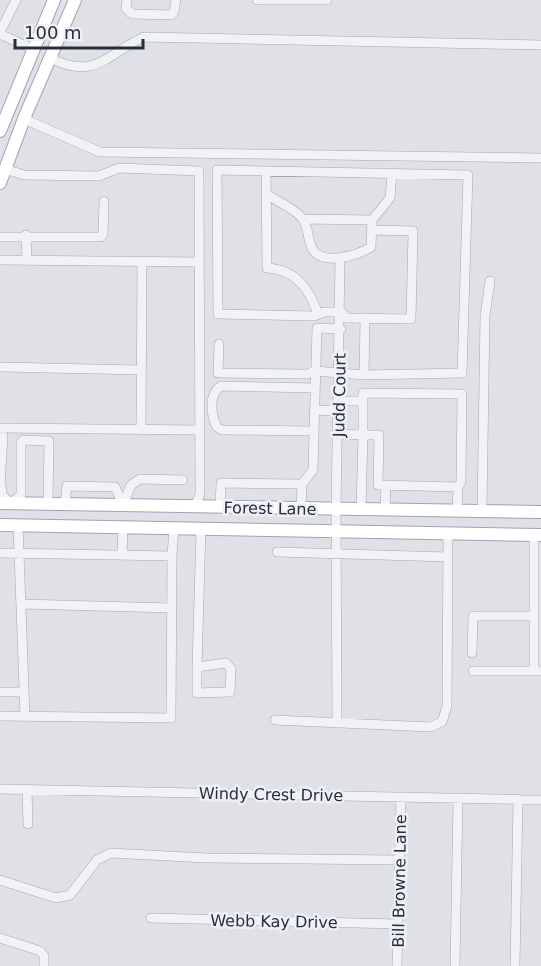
<svg xmlns="http://www.w3.org/2000/svg" width="541" height="966" font-family="'DejaVu Sans',sans-serif">
<style>
.lines{fill:none;stroke-linecap:round;stroke-linejoin:round}
.minor-casing{stroke:#a5a7b1;stroke-width:10}
.major-casing{stroke:#9fa4b2;stroke-width:14}
.minor{stroke:#f1f2f6;stroke-width:9}
.major{stroke:#fff;stroke-width:12}
.labels{text-anchor:middle;stroke-width:5;stroke-linejoin:round;paint-order:stroke}
.street-label{font-size:16px;fill:#292d3d;stroke:#eef0f5}
</style>
<rect width="100%" height="100%" fill="#dfe1e7"/>
<g class="lines">
<defs>
<path id="minor" d="M127 0 126 8 132 14 171 15 174 12 176 0
M257 0H327
M0 32 16 0
M0 34 33 49
M50 58C96 81 106 54 144 37L541 45
M24 119 100 152 541 158
M5 169 24 175 99 176 119 168 199 171 200 494 195 507
M266 171 267 268C296 270 309 288 318 314
M266 194C277 201 295 209 302 218 309 226 307 241 313 250 324 266 358 255 371 247L372 220 390 198 392 174
M303 219 372 220
M26 235 27 259
M0 237H101L103 234 104 201
M0 260 198 262
M219 344 218 373 307 374 315 371 364 375 462 373 468 175 217 170 218 314 314 316 324 312H341L347 318 411 319 413 231 372 230
M0 367 141 370
M364 375 365 318
M339 401H363V393L462 394 461 482 458 487
M363 401V435H379L378 485 458 487 457 511
M314 410 339 411
M0 428 200 430
M141 429 142 262
M314 431 222 430 217 427C211 415 208 394 221 386L315 388
M338 434 363 435 361 509
M302 484 313 470 317 328 341 329
M0 485 3 436
M1 485 2 495 11 503 21 495V443L23 440 49 441 48 504
M65 504 67 486 115 487 123 505
M123 505 131 485 140 479 183 480
M220 507 221 483 302 484 301 509
M385 510 386 485
M482 511 485 316 490 281
M18 526 25 716
M534 534V671H541
M277 552 448 557
M0 553 172 556 171 718 0 716
M122 555 123 527
M172 556 174 528
M22 604 171 608
M472 653 473 616H534
M226 663 231 669 230 692 197 693V667Z
M197 667 201 529
M473 671H534
M0 692H24
M275 720 430 727 442 722 447 706 448 533
M337 723 336 509 340 259
M0 789 541 800
M27 790 28 824
M0 880 56 898 70 895 97 860 111 853 206 858 399 860
M151 918 398 924
M0 938 40 951 44 956V966
M397 966 401 797
M455 966 458 798
M515 966 518 799"/>
<path id="major" d="M0 131 54 0
M0 183 25 116 75 0
M0 503 541 512
M0 525 541 535"/>
</defs>
<use href="#minor" class="minor-casing"/>
<use href="#major" class="major-casing"/>
<use href="#minor" class="minor"/>
<use href="#major" class="major"/>
</g>
<g class="labels">
<g class="street-label">
<text transform="translate(339 395) rotate(-89)" y="6">Judd Court</text>
<text transform="translate(270 508) rotate(1)" y="6">Forest Lane</text>
<text transform="translate(271 794) rotate(1)" y="6">Windy Crest Drive</text>
<text transform="translate(399 881) rotate(-89)" y="6">Bill Browne Lane</text>
<text transform="translate(274 921) rotate(1)" y="6">Webb Kay Drive</text>
</g>
</g>
<path d="M15 39v9h128v-9" fill="none" stroke="#292d3d" stroke-width="3"/>
<text x="24" y="39" font-size="18" fill="#292d3d" stroke="#eef0f5" stroke-width="4.5" paint-order="stroke">100 m</text>
</svg>
